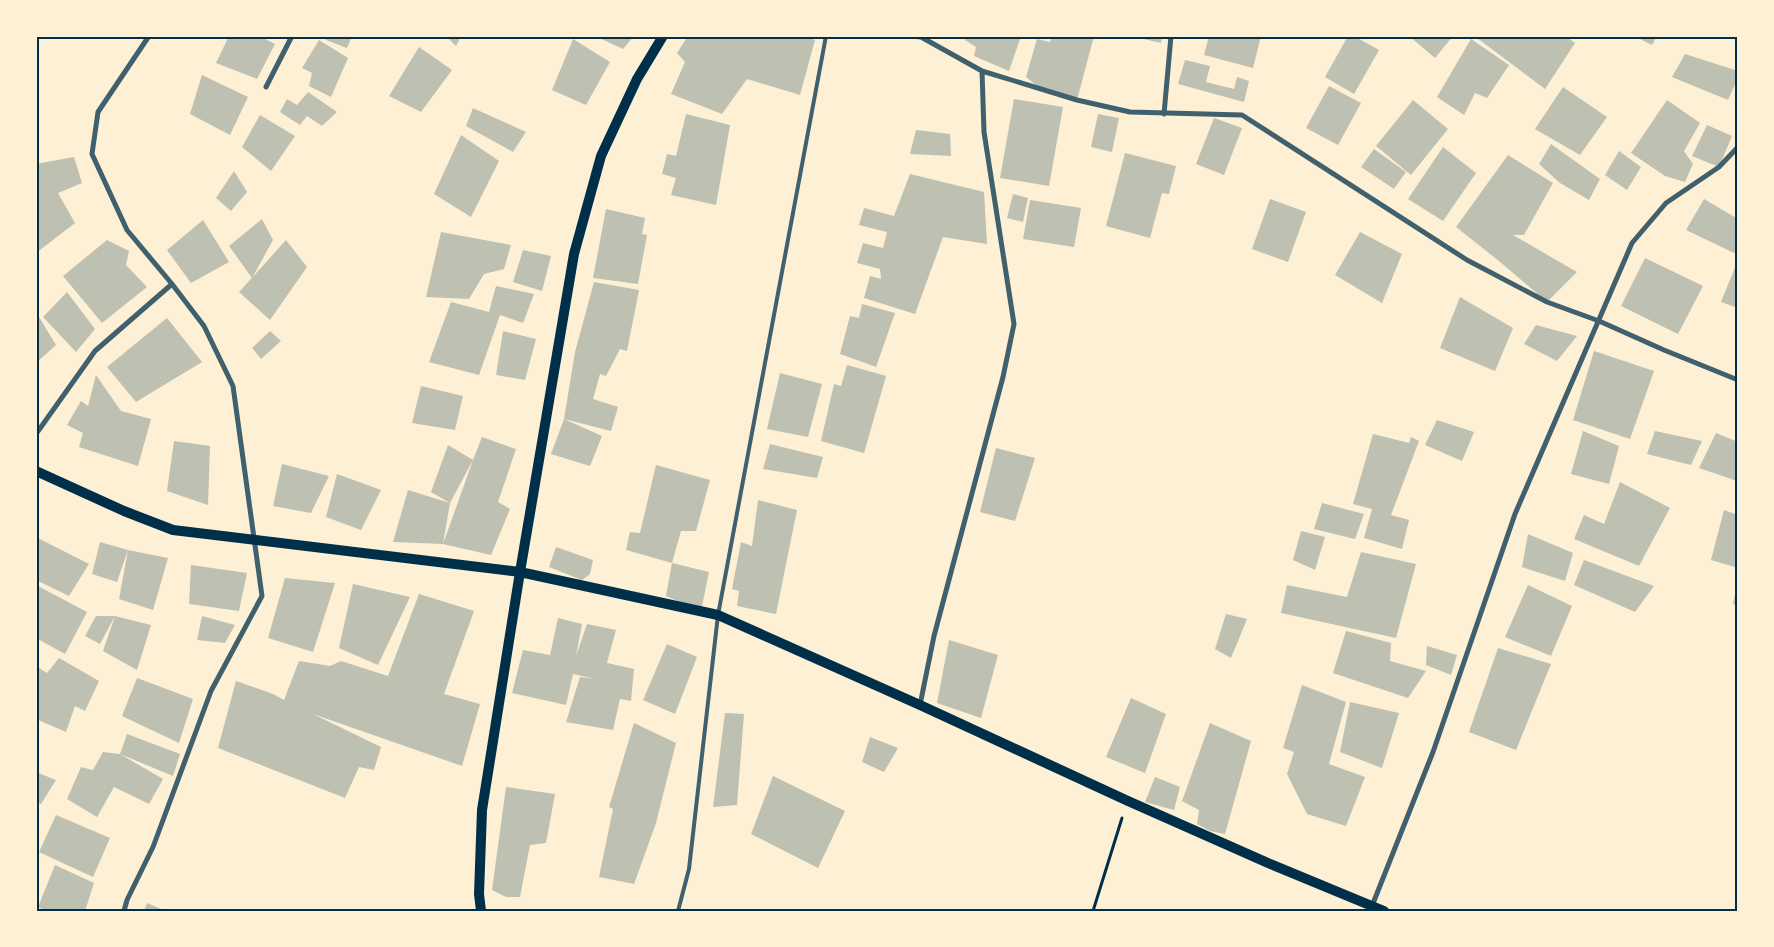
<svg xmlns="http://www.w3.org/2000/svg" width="1774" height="947" font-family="'Varela Round',sans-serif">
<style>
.building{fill:#bec0b2;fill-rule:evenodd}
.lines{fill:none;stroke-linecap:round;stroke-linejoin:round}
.path{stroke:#003049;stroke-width:3}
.service{stroke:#3f606c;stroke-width:4}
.minor{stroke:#3f606c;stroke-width:5}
.secondary{stroke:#003049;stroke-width:10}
.neatline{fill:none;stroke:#003049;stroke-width:2}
</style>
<rect width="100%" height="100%" fill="#fdf0d5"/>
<path class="building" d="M229 36H259L275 44 257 79 216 63Z
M327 36H352L347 48 326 40Z
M446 36H461L456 46Z
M595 36H634L623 49Z
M688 36H804L815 40 800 95 747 79 722 114 671 94 685 62 677 53Z
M966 36H1021L1009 71 974 56 976 47 965 40Z
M1052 36H1094L1077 100 1043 91 1026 77 1037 39 1050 42Z
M1131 36H1162L1161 43Z
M1209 36H1261L1253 68 1204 55Z
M1348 36H1354L1379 50 1354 94 1325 77Z
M1409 36H1453L1435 58Z
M1478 36H1565L1575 43 1545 89 1477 38Z
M1634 36H1657L1652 45Z
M573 39 610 62 586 105 552 90Z
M1471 39 1509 65 1487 98 1475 93 1464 115 1437 97Z
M319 40 348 58 331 97 309 86 312 73 302 68Z
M419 47 452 70 421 112 389 96Z
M1685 54 1738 71V78L1728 100 1672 77Z
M1185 60 1210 66 1206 82 1234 89 1237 77 1249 81 1244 102 1178 84Z
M202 75 248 97 230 135 190 114Z
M1329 86 1361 103 1338 145 1306 128Z
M1563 87 1607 117 1580 155 1535 129Z
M308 92 337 112 322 126 307 116 300 125 280 112 287 99 297 105Z
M1014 99 1063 107 1049 186 1000 178Z
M1413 100 1448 129 1411 175 1376 146Z
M1667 100 1700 123 1684 151 1693 164 1685 182 1665 176 1631 153Z
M473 108 526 132 513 152 466 126Z
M686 114 730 125 716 205 671 195 676 178 662 174 667 154 676 156Z
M1098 114 1119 118 1112 152 1091 147Z
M260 115 295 136 271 171 242 147Z
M1214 118 1242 128 1224 175 1196 164Z
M1707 125 1732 136 1719 167 1692 156Z
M916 130 950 134 951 156 910 154Z
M461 135 499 161 471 217 434 194Z
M1551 144 1600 179 1589 200 1560 183 1539 164Z
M1443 147 1476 173 1443 221 1408 199Z
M1374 149 1406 172 1394 189 1361 167Z
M1619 151 1641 167 1627 190 1605 175Z
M1125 153 1176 166 1169 194 1162 193 1150 238 1106 226Z
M1508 155 1553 183 1524 235H1513L1577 272 1547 302 1499 261 1456 227Z
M74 157 82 183 58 193 75 223 36 253V164Z
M234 171 247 192 231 211 216 198Z
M910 174 984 192 987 244 943 237 915 314 864 298 870 276 881 279 880 269 857 263 863 243 883 248 887 232 859 225 864 208 894 216Z
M1013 194 1028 198 1023 222 1007 218Z
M1270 199 1306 212 1288 262 1252 249Z
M1704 199 1738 219V247L1734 253 1686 230Z
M1030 200 1081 208 1074 247 1023 239Z
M606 209 645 218 642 234 647 235 638 284 593 278Z
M262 219 273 240 252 278 229 246Z
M203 220 229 262 191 283 167 250Z
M441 232 511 245 504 269 484 274 469 299 426 297Z
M1360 232 1402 254 1382 303 1335 275Z
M107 240 129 251 126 265 147 287 102 323 63 276Z
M286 240 307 267 270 320 239 292Z
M523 250 551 256 542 291 513 282Z
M1645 258 1703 286 1678 334 1621 306Z
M1738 260V308L1721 302Z
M594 282 639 290 627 351 620 349 606 376 600 374 593 399 618 407 611 431 564 419 575 352Z
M496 286 534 294 523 323 500 315 479 375 429 362 451 302 489 312Z
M67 292 95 329 76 352 43 317Z
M1460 297 1513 328 1495 371 1440 348Z
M862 304 895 313 876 367 840 354 850 316 859 318Z
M36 312 56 345 36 363Z
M167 318 202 362 136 402 107 367Z
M1536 325 1577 336 1557 361 1524 344Z
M270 331 281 341 261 359 252 348Z
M503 331 536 339 525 380 496 375Z
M1594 351 1654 371 1630 439 1573 420Z
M847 365 886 376 864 453 821 441 834 384 841 386Z
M780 373 822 384 808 437 767 429Z
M96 375 121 411 151 419 138 466 79 447 83 433 67 425 81 401 88 406Z
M421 386 463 396 455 430 412 423Z
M564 419 602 436 590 466 551 454Z
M1437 420 1474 432 1462 461 1425 445Z
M1583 431 1619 446 1609 484 1571 474Z
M1655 431 1702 441 1691 465 1647 454Z
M1716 433 1738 442 1737 481 1699 468Z
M1373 434 1409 443 1411 437 1419 441 1391 515 1409 520 1402 549 1364 538 1372 509 1353 504Z
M482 437 516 449 498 502 510 509 491 555 443 544 393 542 408 490 450 503 431 492 448 445 473 460ZM473 460 443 544 450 503Z
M174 441 210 446 208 505 167 491Z
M770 444 823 457 817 478 763 469Z
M996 448 1035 458 1015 521 980 512Z
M282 464 329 476 311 513 273 506Z
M656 465 710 480 696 531H681L672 563 626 550 630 532 640 533Z
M337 474 381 490 361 530 326 517Z
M1620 482 1670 508 1639 566 1574 539 1584 515 1604 524Z
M758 500 797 510 776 614 737 606 739 591 732 589 741 542 752 546Z
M1322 503 1364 514 1355 539 1314 529Z
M1724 510 1738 515V568L1711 560Z
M1301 531 1325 537 1315 570 1293 560Z
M1528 534 1573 553 1565 581 1522 567Z
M36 537 89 564 69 596 36 580Z
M100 542 128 550 117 582 92 574Z
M556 547 593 560 590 574 582 580 549 567Z
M128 550 168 558 153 610 119 599Z
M1361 552 1416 564 1396 638 1281 613 1287 585 1347 597Z
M1584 560 1654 586 1635 612 1574 585Z
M672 563 709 572 701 611 666 596Z
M191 565 247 573 239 611 189 604Z
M285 578 335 583 313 652 268 638Z
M353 584 410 597 378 665 339 648Z
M36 585 87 612 65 654 36 638Z
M1528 585 1572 606 1551 656 1505 637Z
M1737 586H1738V605L1733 604Z
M419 594 474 611 444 694 480 704 462 766 313 714 381 747 374 770 359 767 345 798 218 748 236 681 273 694 284 700 299 661 330 666 341 661 388 676Z
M1226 614 1247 619 1231 658 1215 649Z
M96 616H115L151 625 137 670 103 651 115 616 100 644 85 636Z
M202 616 235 625 225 643 197 640Z
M558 618 582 624 576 656 587 624 616 630 607 663 634 669 631 701 620 699 613 730 566 722 580 677 595 679 573 674 566 705 512 693 523 650 550 655Z
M1346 631 1391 643 1390 661 1426 671 1408 698 1333 673Z
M949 640 998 655 981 718 937 703Z
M667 644 697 657 675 714 643 700Z
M1427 646 1457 655 1451 675 1426 665Z
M1498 648 1551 664 1516 750 1469 732Z
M59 658 99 681 85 711 75 706 66 732 36 719V666L47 673Z
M137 678 193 699 179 743 122 716Z
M1302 685 1346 702 1329 764 1365 777 1346 826 1307 814 1287 774 1294 752 1283 748Z
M1131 698 1166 714 1145 773 1106 757Z
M1350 702 1399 713 1382 768 1340 752Z
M725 713 744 714 737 805 713 807Z
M634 723 676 743 656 823 634 884 599 877 613 809 609 807Z
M1210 723 1251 741 1225 834 1210 831 1197 824 1199 810 1182 801Z
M127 734 180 754 173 776 120 754Z
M870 737 898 748 884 772 862 762Z
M103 752 120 754 163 779 149 804 114 787 97 817 67 799 81 767 93 770Z
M36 772 56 780 41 804 36 802Z
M773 776 845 811 818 868 751 834Z
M1155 777 1180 787 1174 810 1145 802Z
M506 787 555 794 546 843 530 845 520 897H506L492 890Z
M56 815 110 838 93 877 39 852Z
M55 865 94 883 85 911H47L38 907Z
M147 903 166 911H144Z"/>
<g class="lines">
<path class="path" d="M1093 911 1122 818"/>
<path class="service" d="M678 911 689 869 718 615 826 36"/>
<path class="minor" d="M911 36 921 37 982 71 1077 100 1130 112 1242 115 1467 260 1547 302 1599 321 1664 350 1738 380
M266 87 292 36
M1164 114 1171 36
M36 434 95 351 172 284
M920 705 934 636 1003 377 1014 324 984 132 982 71
M1372 906 1433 752 1515 514 1632 243 1666 203 1719 167 1738 147
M124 911 127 900 153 847 211 691 262 596 233 386 204 326 172 284 127 230 92 154 98 112 149 36"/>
<path class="secondary" d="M36 471 124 511 173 530 520 572 718 615 920 705 1128 801 1268 863 1384 911
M481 911 479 894 482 810 520 572 574 254 601 156 637 79 663 36"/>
</g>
<rect width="1774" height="947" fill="none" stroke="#fdf0d5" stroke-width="75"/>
<rect x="38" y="38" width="1698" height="872" class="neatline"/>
</svg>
